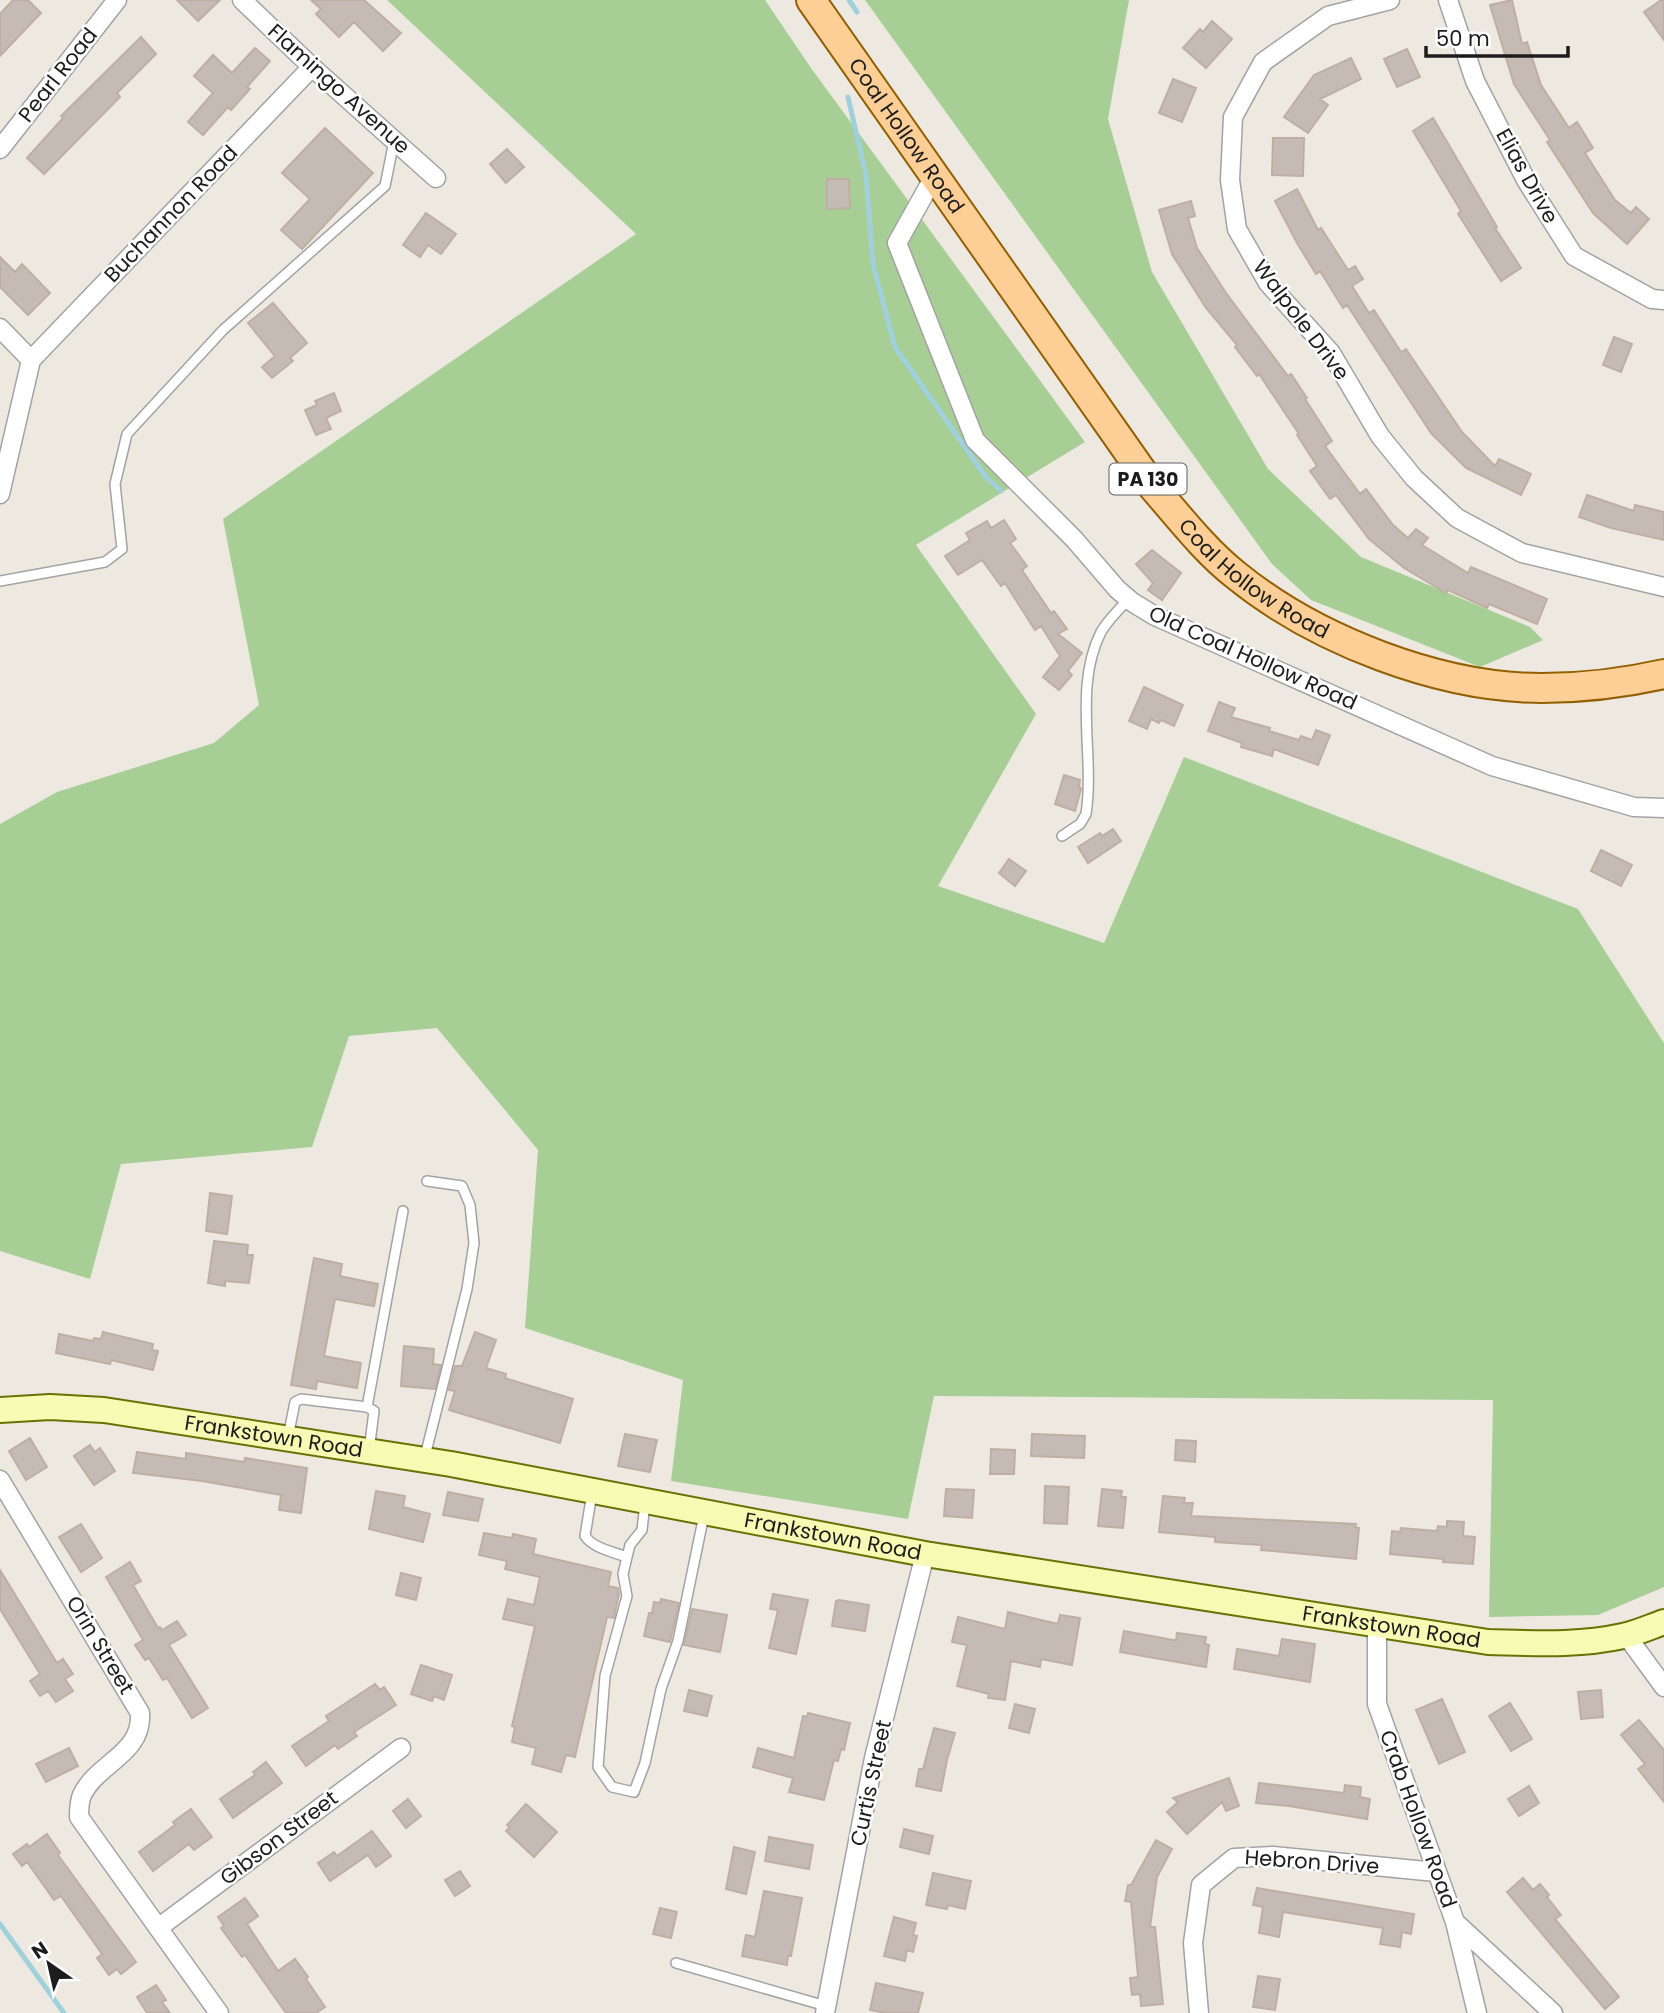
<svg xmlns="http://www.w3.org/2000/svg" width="1664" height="2013" font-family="Poppins,sans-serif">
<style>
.forest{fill:#a7ce95}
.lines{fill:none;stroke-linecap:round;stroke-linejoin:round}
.stream{stroke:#a0d0dc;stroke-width:5}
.building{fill:#c5bbb4;stroke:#bfafa3;stroke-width:2}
.service-casing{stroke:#a3a3a3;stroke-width:12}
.minor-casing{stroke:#a3a3a3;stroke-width:21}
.secondary-casing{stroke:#687203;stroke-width:28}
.primary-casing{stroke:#936000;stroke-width:32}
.service{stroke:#fff;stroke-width:9}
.minor{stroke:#fff;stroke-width:18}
.secondary{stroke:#f7fab3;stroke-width:24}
.primary{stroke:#fdcf97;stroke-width:28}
.labels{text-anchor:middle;stroke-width:5;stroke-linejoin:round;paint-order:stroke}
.shield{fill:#fff;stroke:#606060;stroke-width:2}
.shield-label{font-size:19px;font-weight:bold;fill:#1c1c1c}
.street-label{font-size:21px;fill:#1c1c1c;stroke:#fff}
</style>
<rect width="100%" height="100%" fill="#ede9e1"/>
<path class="forest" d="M387 0H765L811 68 1085 442 916 545 1036 714 938 886 1104 943 1184 757 1578 909 1664 1043V1587L1598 1615 1489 1617 1493 1400 934 1396 908 1519 671 1481 683 1380 525 1328 538 1150 437 1028 349 1036 312 1147 121 1164 90 1279 0 1251V824L57 792 214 743 259 705 223 519 636 234Z
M865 0H1129L1108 119 1152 272 1268 469 1361 557 1530 627 1543 640 1480 667 1311 600 1272 564Z"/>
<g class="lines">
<path class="stream" d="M849 0 857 12
M848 97 866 175 873 264 895 347 985 476 1001 491
M0 1924 64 2013"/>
</g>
<path class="building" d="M13 0H28L41 13 0 56V14Z
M177 0H220L198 21Z
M311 0H364L401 33 383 51 354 22 339 37 316 14 321 9Z
M1512 0 1522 44 1527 42 1541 85 1569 128 1577 122 1593 148 1585 153 1615 200 1631 213 1636 207 1649 219 1627 244 1593 213 1547 142 1550 140 1514 84 1490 5Z
M1661 0H1664V40L1644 12Z
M1212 21 1232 39 1206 68 1183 48 1200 29 1203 32Z
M141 37 156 54 117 93 120 97 44 174 27 158 63 118 61 116Z
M255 48 270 61 247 87 250 89 231 110 228 107 203 135 188 122 213 93 194 76 213 55 232 73Z
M1407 49 1420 77 1397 87 1384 59Z
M1351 58 1361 79 1320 99 1328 105 1308 133 1284 117 1314 75Z
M1173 79 1196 88 1182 122 1159 113Z
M1433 118 1497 227 1495 228 1521 268 1501 281 1458 214 1461 211 1413 131Z
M325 128 373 173 302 249 281 230 310 199 282 173Z
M1273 138H1304L1303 176 1272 175Z
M507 149 524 167 506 183 490 164Z
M827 179H849L850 208 827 209Z
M1297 189 1318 230 1321 228 1348 270 1355 266 1363 279 1352 286 1369 313 1374 310 1401 352 1406 349 1462 432 1495 466 1499 459 1531 474 1521 495 1466 468 1431 433 1347 305 1343 308 1320 271 1316 274 1297 243 1275 201Z
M1191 201 1195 216 1188 218 1197 248 1226 293 1288 376 1291 374 1307 398 1305 399 1332 441 1325 446 1360 494 1366 489 1393 525 1408 538 1416 529 1428 538 1422 545 1468 573 1471 567 1547 599 1537 624 1489 604 1487 608 1448 590 1446 593 1404 568 1369 539 1336 495 1330 499 1310 471 1317 466 1297 435 1299 434 1259 374 1257 376 1235 347 1237 345 1206 308 1172 254 1159 210Z
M426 213 456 234 441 254 428 245 420 257 403 245Z
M0 257 15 272 22 264 50 293 28 315 0 287Z
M273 303 307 343 290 358 293 361 272 378 262 367 275 356 248 323Z
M1614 337 1632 344 1621 372 1603 365Z
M334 393 341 411 326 418 331 429 316 435 305 410 317 405 315 401Z
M1587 495 1634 511 1635 505 1664 512V540L1611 528 1579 517Z
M1004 520 1016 539 1010 543 1027 566 1022 570 1051 613 1054 611 1067 629 1058 634 1082 653 1068 671 1072 675 1059 690 1043 677 1060 656 1041 626 1035 630 1005 583 1001 586 982 560 958 575 945 556 970 540 966 533 987 521 991 528Z
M1152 550 1181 573 1162 600 1148 590 1153 583 1136 564Z
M1144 687 1183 705 1174 726 1161 720 1159 723 1151 719 1147 729 1129 721Z
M1219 702 1235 708 1231 717 1270 728 1269 731 1299 740 1301 736 1312 740 1316 730 1330 735 1318 765 1274 749 1272 756 1241 747 1242 743 1208 731Z
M1064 775 1080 780 1079 786 1081 789 1075 811 1055 804Z
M1113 829 1121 841 1088 863 1078 847 1100 833 1102 836Z
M1601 850 1632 865 1621 886 1591 871Z
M1009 859 1026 871 1015 886 999 873Z
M210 1193 232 1196 227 1234 206 1231Z
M214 1241 248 1245 247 1255H253L249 1283 225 1281V1286L208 1283Z
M314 1258 342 1264 340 1276 378 1284 374 1306 335 1299 324 1356 361 1363 357 1388 317 1381 316 1389 291 1385Z
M103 1332 153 1344 152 1350 158 1351 153 1370 111 1360 110 1364 56 1353 59 1334 93 1341 94 1338 101 1339Z
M475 1332 496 1340 486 1368 506 1374 505 1378 573 1399 560 1443 449 1410 455 1391 449 1390 455 1366H462Z
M404 1346 434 1349 433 1364 441 1365 435 1389 401 1386Z
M625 1434 657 1440 650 1472 618 1466Z
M1032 1434 1085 1436 1084 1458 1031 1456Z
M30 1438 47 1467 26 1480 9 1451Z
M1176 1440 1196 1441 1195 1462 1175 1460Z
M90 1445 95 1452 100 1448 115 1471 94 1485 74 1456Z
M991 1449 1015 1450 1014 1474H990Z
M137 1452 186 1459V1453L244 1462 245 1458 307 1468 301 1513 279 1510 281 1495 202 1481 133 1473Z
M1045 1486 1069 1487 1067 1524 1044 1523Z
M946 1489 974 1490 972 1518 944 1516Z
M1102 1489 1122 1491 1121 1497H1126L1123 1528 1098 1526Z
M376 1491 405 1496 403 1507 430 1514 423 1542 369 1529Z
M448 1492 483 1499 478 1521 443 1515Z
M1163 1496 1185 1498 1184 1503H1193L1191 1516 1356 1524 1355 1527 1359 1528 1356 1559 1261 1550 1262 1545 1215 1542V1537L1159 1532Z
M1447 1521 1464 1522 1463 1536 1475 1537 1473 1564 1443 1562V1559L1390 1554 1392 1531 1400 1532 1401 1528 1437 1531 1438 1526 1447 1527Z
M81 1524 102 1558 81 1572 59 1537Z
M484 1533 512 1538 513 1534 536 1539 533 1554 611 1572 608 1586 618 1588 619 1594 614 1618 607 1617 575 1757 566 1755 561 1772 532 1764 536 1748 512 1742 515 1727 512 1726 535 1626 503 1619 508 1599 534 1605 540 1577 505 1569 507 1561 479 1555Z
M130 1562 141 1581 133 1585 158 1628 160 1627 162 1630 177 1621 186 1635 169 1645 208 1708 192 1718 167 1678 163 1680 149 1658 145 1660 135 1645 143 1640 106 1577Z
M0 1570 57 1663 63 1659 73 1674 65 1679 73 1691 56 1702 48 1691 40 1696 30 1681 40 1674 0 1609Z
M401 1573 421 1578 416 1600 396 1595Z
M773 1594 808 1600 796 1654 769 1648 778 1610 770 1609Z
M661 1599 679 1603 670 1642 644 1636 649 1613H652L654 1602 660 1603Z
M839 1600 869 1605 865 1631 832 1626 836 1601Z
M692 1609 727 1615 720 1652 684 1645Z
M1008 1612 1058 1624 1060 1615 1080 1618 1072 1665 1041 1659 1040 1667 1011 1661 1005 1700 988 1698 989 1694 957 1686 967 1645 952 1642 958 1617 1005 1629Z
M1124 1631 1173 1640H1176L1177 1633 1206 1637 1205 1644 1209 1645 1206 1667 1120 1652Z
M1282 1639 1315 1644 1310 1682 1234 1669 1237 1649 1279 1656Z
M421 1665 452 1675 444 1700 434 1696 432 1701 411 1694Z
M375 1684 380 1690 384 1687 396 1705 354 1732 357 1736 338 1749 335 1745 306 1766 292 1746 329 1721 326 1716Z
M689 1690 712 1696 707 1716 684 1711Z
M1601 1690 1603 1717 1581 1719 1578 1692Z
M1442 1699 1465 1752 1439 1764 1416 1710Z
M1510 1703 1532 1739 1511 1751 1489 1716Z
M1015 1704 1035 1709 1029 1733 1009 1728Z
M808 1713 850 1723 844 1750 841 1749 838 1761 834 1760 824 1800 789 1792 793 1778 753 1767 758 1748 794 1758 803 1716 807 1717Z
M1639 1720 1664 1750V1802L1638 1769 1645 1764 1621 1735Z
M934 1728 955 1733 947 1760 941 1791 916 1786 919 1769H923Z
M69 1748 78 1766 46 1782 36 1764Z
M266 1762 282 1783 233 1818 220 1799 255 1775 253 1772Z
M1229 1778 1239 1806 1226 1811 1222 1802 1187 1834 1167 1812 1178 1802 1173 1798Z
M1259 1783 1344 1793 1345 1785 1361 1787 1360 1797 1370 1799 1367 1819 1289 1806 1256 1803Z
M1529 1786 1539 1803 1519 1816 1508 1799Z
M408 1799 421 1816 406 1828 393 1811Z
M526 1804 557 1832 534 1857 506 1831 510 1827 507 1825Z
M191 1809 212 1837 194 1850 189 1844 153 1871 139 1852 175 1825 173 1822Z
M904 1829 933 1836 929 1854 900 1847Z
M372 1831 391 1856 376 1867 368 1855 330 1881 318 1863 334 1852 337 1856Z
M47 1834 60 1853 58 1855 136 1962 121 1974 117 1969 109 1975 97 1958 102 1954 61 1896 54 1900 27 1862 22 1866 13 1854 27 1844 29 1847Z
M769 1837 813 1845 809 1869 765 1861Z
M1156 1840 1172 1849 1157 1877 1150 1927H1155L1163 2004 1141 2006 1140 1994 1132 1995 1130 1978 1138 1977 1131 1902 1125 1901 1128 1885H1131Z
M734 1847 755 1852 746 1894 726 1889Z
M460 1871 470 1886 455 1896 445 1880Z
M933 1873 971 1881 965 1909 948 1905 947 1909 926 1905Z
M1523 1878 1533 1890 1540 1884 1549 1895 1547 1897 1561 1915 1555 1919 1619 1997 1605 2009 1507 1892Z
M1257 1888 1414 1914 1411 1934 1402 1932 1400 1947 1380 1944 1383 1928 1283 1912 1279 1937 1259 1933 1263 1907 1253 1905Z
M764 1891 802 1898 791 1956H788L787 1965 742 1956 746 1935 755 1937Z
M245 1898 258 1916 247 1924 278 1971 295 1959 308 1977 306 1979 325 2007 316 2013H286L245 1955 242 1957 221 1928 224 1926 218 1917Z
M660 1908 677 1912 671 1938 653 1934Z
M894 1917 916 1923 913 1935 917 1936 913 1952 907 1950 905 1961 884 1956Z
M1258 1976 1280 1979 1275 2010 1253 2007Z
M876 1983 923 1993 918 2013H886L870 2010Z
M156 1985 166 2000 162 2002 170 2013H147L137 1997Z"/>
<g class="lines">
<defs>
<path id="service" d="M0 581 105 562 122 549 115 484 127 434 223 330 385 186 394 141
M1062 836 1080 824 1086 814C1095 755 1073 687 1101 632 1108 620 1119 609 1129 599
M367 1407 403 1211
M288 1437 295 1402 301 1399 367 1407 374 1411 369 1451
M424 1460 467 1289 474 1243 470 1205 462 1186 427 1181
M592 1493 585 1536C593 1548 613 1552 627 1557L630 1545 642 1530 645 1503
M627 1557 623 1574 627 1596 605 1676 598 1767 612 1787 634 1792 645 1763 661 1689 678 1641 704 1515
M676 1963 826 2006"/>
<path id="minor" d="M242 0 312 67 436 178
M1390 0 1328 16 1263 62 1233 117 1230 180 1237 229 1268 283 1331 353 1380 436 1414 478 1457 518 1522 553 1664 587
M1448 0 1475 81 1526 180 1574 256 1652 299 1664 300
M0 149 117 0
M935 175 897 243 975 440 1074 539 1117 589 1132 602 1155 616 1492 766 1634 807 1664 808
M0 328 31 360
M31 360 312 67
M0 494 31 360
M0 1480 140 1713C143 1754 97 1763 82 1795 79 1802 79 1810 79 1817L219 2013
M1377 1623V1704L1455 1922 1477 2013
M1626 1635 1664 1687
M1455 1922 1553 2013
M158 1928 401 1748
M825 2013 874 1758 925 1554
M1199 2013 1193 1943 1201 1885 1234 1858 1273 1856 1436 1872"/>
<g id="secondary">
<path id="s1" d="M0 1410 50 1407 104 1410 451 1464 925 1554 1488 1642C1533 1643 1578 1646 1623 1636 1637 1633 1650 1627 1664 1622"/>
</g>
<g id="primary">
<path id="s2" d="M811 0 1153 487C1179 517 1205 551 1237 576 1316 640 1440 688 1542 688 1583 688 1624 683 1664 674"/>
</g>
</defs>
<use href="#service" class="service-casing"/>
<use href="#minor" class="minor-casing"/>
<use href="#secondary" class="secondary-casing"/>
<use href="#primary" class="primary-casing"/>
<use href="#service" class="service"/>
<use href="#minor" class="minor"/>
<use href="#secondary" class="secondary"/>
<use href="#primary" class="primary"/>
</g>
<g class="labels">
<rect class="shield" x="1109.5" y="463.5" width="77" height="31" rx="5"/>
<g class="shield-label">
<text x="1148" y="486">PA 130</text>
</g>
<g class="street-label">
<text transform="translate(58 75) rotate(-52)" y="7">Pearl Road</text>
<text transform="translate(339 89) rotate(42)" y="7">Flamingo Avenue</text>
<text dy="7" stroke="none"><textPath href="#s2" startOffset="166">Coal Hollow Road</textPath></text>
<text transform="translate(1527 176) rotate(61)" y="7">Elias Drive</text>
<text transform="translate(171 214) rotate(-46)" y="7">Buchannon Road</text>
<text transform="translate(1301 320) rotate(53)" y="7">Walpole Drive</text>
<text dy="7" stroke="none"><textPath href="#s2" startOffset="733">Coal Hollow Road</textPath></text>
<text transform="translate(1253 658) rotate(24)" y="7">Old Coal Hollow Road</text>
<text dy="7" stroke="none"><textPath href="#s1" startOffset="276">Frankstown Road</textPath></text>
<text dy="7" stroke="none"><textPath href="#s1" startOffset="844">Frankstown Road</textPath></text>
<text dy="7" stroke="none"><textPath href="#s1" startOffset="1410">Frankstown Road</textPath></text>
<text transform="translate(100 1645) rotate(59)" y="7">Orin Street</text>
<text transform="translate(871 1783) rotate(-78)" y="7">Curtis Street</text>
<text transform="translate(1418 1819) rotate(70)" y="7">Crab Hollow Road</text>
<text transform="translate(279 1838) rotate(-37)" y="7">Gibson Street</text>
<text transform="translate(1312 1862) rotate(4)" y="7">Hebron Drive</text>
</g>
</g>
<g transform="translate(49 1964) rotate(326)" stroke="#ffffff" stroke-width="5" paint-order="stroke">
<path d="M0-5L12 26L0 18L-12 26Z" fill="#1c1c1c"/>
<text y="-10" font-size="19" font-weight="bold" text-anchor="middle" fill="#1c1c1c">N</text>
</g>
<path d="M1426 46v10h142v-10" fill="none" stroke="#1c1c1c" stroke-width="3.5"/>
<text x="1436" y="46" font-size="21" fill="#1c1c1c" stroke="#ffffff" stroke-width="5" paint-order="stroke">50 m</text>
</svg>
